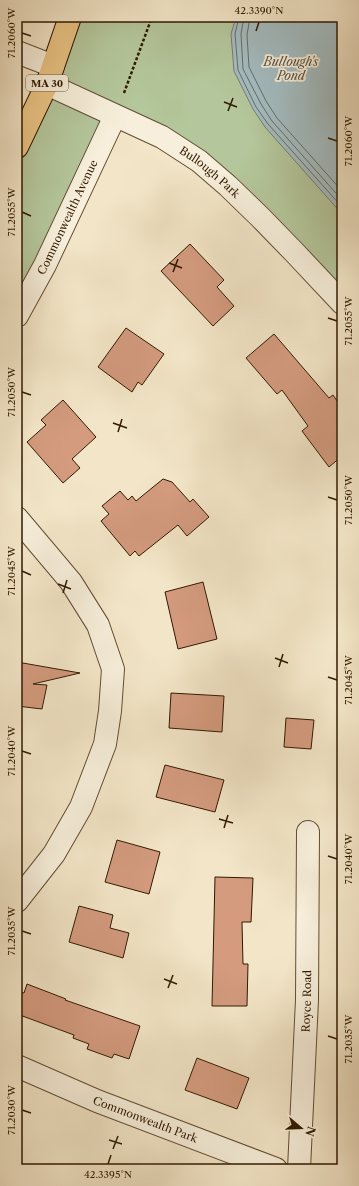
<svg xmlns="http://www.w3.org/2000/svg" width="359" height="1186" font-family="'Libre Caslon Text',serif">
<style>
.green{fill:#b4c69b;stroke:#72704e}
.water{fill:#a3bcc1;stroke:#757b74}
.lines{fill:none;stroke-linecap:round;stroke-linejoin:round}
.shore{stroke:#6a6b60;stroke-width:1}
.building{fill:#d49b7f;stroke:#311a00}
.street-casing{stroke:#624d32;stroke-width:24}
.primary-casing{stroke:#311a00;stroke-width:24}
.path{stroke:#311a00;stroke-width:2.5;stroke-dasharray:3 2;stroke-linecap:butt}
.street{stroke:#f7efdb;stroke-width:22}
.primary{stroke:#eac384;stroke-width:22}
.ticks{fill:none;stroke:#311a00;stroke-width:1.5}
.labels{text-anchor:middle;stroke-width:3.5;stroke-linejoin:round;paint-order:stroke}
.shield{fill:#f7efdb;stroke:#6c5a42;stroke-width:1}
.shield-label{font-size:10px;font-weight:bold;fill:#311a00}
.street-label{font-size:11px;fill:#311a00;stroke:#f7efdb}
.water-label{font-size:12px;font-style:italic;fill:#595344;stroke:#f7efdb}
.neatline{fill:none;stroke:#311a00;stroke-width:1.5}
.ticks-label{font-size:10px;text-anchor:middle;fill:#311a00}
</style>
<rect width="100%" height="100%" fill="#f3e6c8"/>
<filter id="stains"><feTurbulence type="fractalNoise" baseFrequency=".005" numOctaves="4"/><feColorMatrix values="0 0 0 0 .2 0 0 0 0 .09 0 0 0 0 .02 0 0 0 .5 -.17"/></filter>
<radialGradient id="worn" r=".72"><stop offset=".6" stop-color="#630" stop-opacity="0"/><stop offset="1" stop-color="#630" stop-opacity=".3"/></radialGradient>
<path class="green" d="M70 17H342V303L228 186 115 116 17 316V147Z"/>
<path class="water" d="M236 17H342V214L265 127 253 109 234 71 231 34Z"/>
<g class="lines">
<path class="shore" d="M239 17 235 34 238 70 256 107 268 124 342 207
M244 17 241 34 243 69 261 104 272 121 342 200
M250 17 247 35 249 67 266 101 277 118 342 191"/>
</g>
<path class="building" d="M190 244 224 280 217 287 234 306 213 326 161 271Z
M126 328 164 354 142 385 138 382 132 392 98 367Z
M274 334 329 398 333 395 342 408V456L329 467 302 431 308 426 282 390 277 394 246 358Z
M63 400 96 437 72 459 80 468 63 483 27 442 46 425 41 420Z
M163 479 172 482 190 502 193 499 209 517 187 536 178 525 139 556 135 551 130 556 101 521 109 514 102 506 120 491 128 500 132 496 136 501Z
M203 582 217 639 178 649 165 592Z
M17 662 80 673 33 684 47 685 42 709 17 706Z
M171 693 224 696 222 732 169 728Z
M286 718 314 720 311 749 284 747Z
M165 765 224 780 215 812 156 797Z
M117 840 160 852 149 894 105 882Z
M215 877 253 878 251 922H242L243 964H248L247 1006H212Z
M79 906 113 915 110 928 129 933 123 958 69 942Z
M27 984 66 999 65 1000 140 1026 129 1059 114 1054 112 1058 87 1049 89 1044 73 1038 74 1035 17 1014V991L24 993Z
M197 1058 249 1078 237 1109 185 1090Z"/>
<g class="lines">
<defs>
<g id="street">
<path d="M17 52 53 66"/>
<path id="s1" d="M47 84 162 137 199 161 228 186 260 217 295 253 342 303"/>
<path id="s2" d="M17 316 45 265 115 116"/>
<path d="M17 518 71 582 98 625 113 669 110 711 105 744 81 807 54 854 17 901"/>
<path id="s3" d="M17 1066 97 1101 276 1169"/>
<path id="s4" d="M299 1169 307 1000 308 832"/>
</g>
<path id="primary" d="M17 147 47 84 70 17"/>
</defs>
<use href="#street" class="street-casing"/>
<use href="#primary" class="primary-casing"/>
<path class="path" d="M124 93 152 17"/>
<use href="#street" class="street"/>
<use href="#primary" class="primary"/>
</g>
<path class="ticks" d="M256 31 259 22M22 33 31 36M224 102 237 107M228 111 233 98M328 138 337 141M22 212 31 216M169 263 182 268M173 272 178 259M328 318 337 321M22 392 31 395M113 423 127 428M118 432 122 419M328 497 337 500M22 571 31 575M58 584 71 589M63 593 67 580M275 658 288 663M279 667 283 654M328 677 337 680M22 751 31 754M219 819 233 823M224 828 228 815M328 856 337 859M22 931 31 934M164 979 177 984M168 988 173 975M328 1036 337 1039M22 1110 31 1113M109 1140 122 1144M113 1149 118 1136M108 1164 111 1155"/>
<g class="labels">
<rect class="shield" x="26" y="75" width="42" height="16" rx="3"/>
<g class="shield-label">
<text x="47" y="87">MA 30</text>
</g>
<g class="street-label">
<text dy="4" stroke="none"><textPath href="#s1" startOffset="186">Bullough Park</textPath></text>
<text dy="4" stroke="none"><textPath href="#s2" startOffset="111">Commonwealth Avenue</textPath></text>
<text dy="4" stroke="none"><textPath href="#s4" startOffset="168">Royce Road</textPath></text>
<text dy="4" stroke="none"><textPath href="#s3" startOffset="139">Commonwealth Park</textPath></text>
</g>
<g class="water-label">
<text x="291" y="66">Bullough's<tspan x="291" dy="14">Pond</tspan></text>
</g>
</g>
<rect width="359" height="1186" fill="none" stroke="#f3e6c8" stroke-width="44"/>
<g transform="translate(301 1128) rotate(109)" stroke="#f7efdb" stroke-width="3" paint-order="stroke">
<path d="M0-3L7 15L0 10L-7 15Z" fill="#311a00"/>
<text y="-6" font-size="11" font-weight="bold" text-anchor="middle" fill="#311a00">N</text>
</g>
<rect x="22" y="22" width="315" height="1142" class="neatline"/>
<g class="ticks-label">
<text x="259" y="14">42.3390°N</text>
<text transform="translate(11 33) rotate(-90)" y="4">71.2060°W</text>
<text transform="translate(348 141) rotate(-90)" y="4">71.2060°W</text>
<text transform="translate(11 212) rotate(-90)" y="4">71.2055°W</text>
<text transform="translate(348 321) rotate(-90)" y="4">71.2055°W</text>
<text transform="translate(11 392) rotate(-90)" y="4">71.2050°W</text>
<text transform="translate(348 500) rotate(-90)" y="4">71.2050°W</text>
<text transform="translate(11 571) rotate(-90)" y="4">71.2045°W</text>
<text transform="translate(348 680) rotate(-90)" y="4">71.2045°W</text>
<text transform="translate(11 751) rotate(-90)" y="4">71.2040°W</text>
<text transform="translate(348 859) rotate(-90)" y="4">71.2040°W</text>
<text transform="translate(11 931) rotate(-90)" y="4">71.2035°W</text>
<text transform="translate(348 1039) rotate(-90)" y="4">71.2035°W</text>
<text transform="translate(11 1110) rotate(-90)" y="4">71.2030°W</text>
<text x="108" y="1178">42.3395°N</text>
</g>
<rect width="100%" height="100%" filter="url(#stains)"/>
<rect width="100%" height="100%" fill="url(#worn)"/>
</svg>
